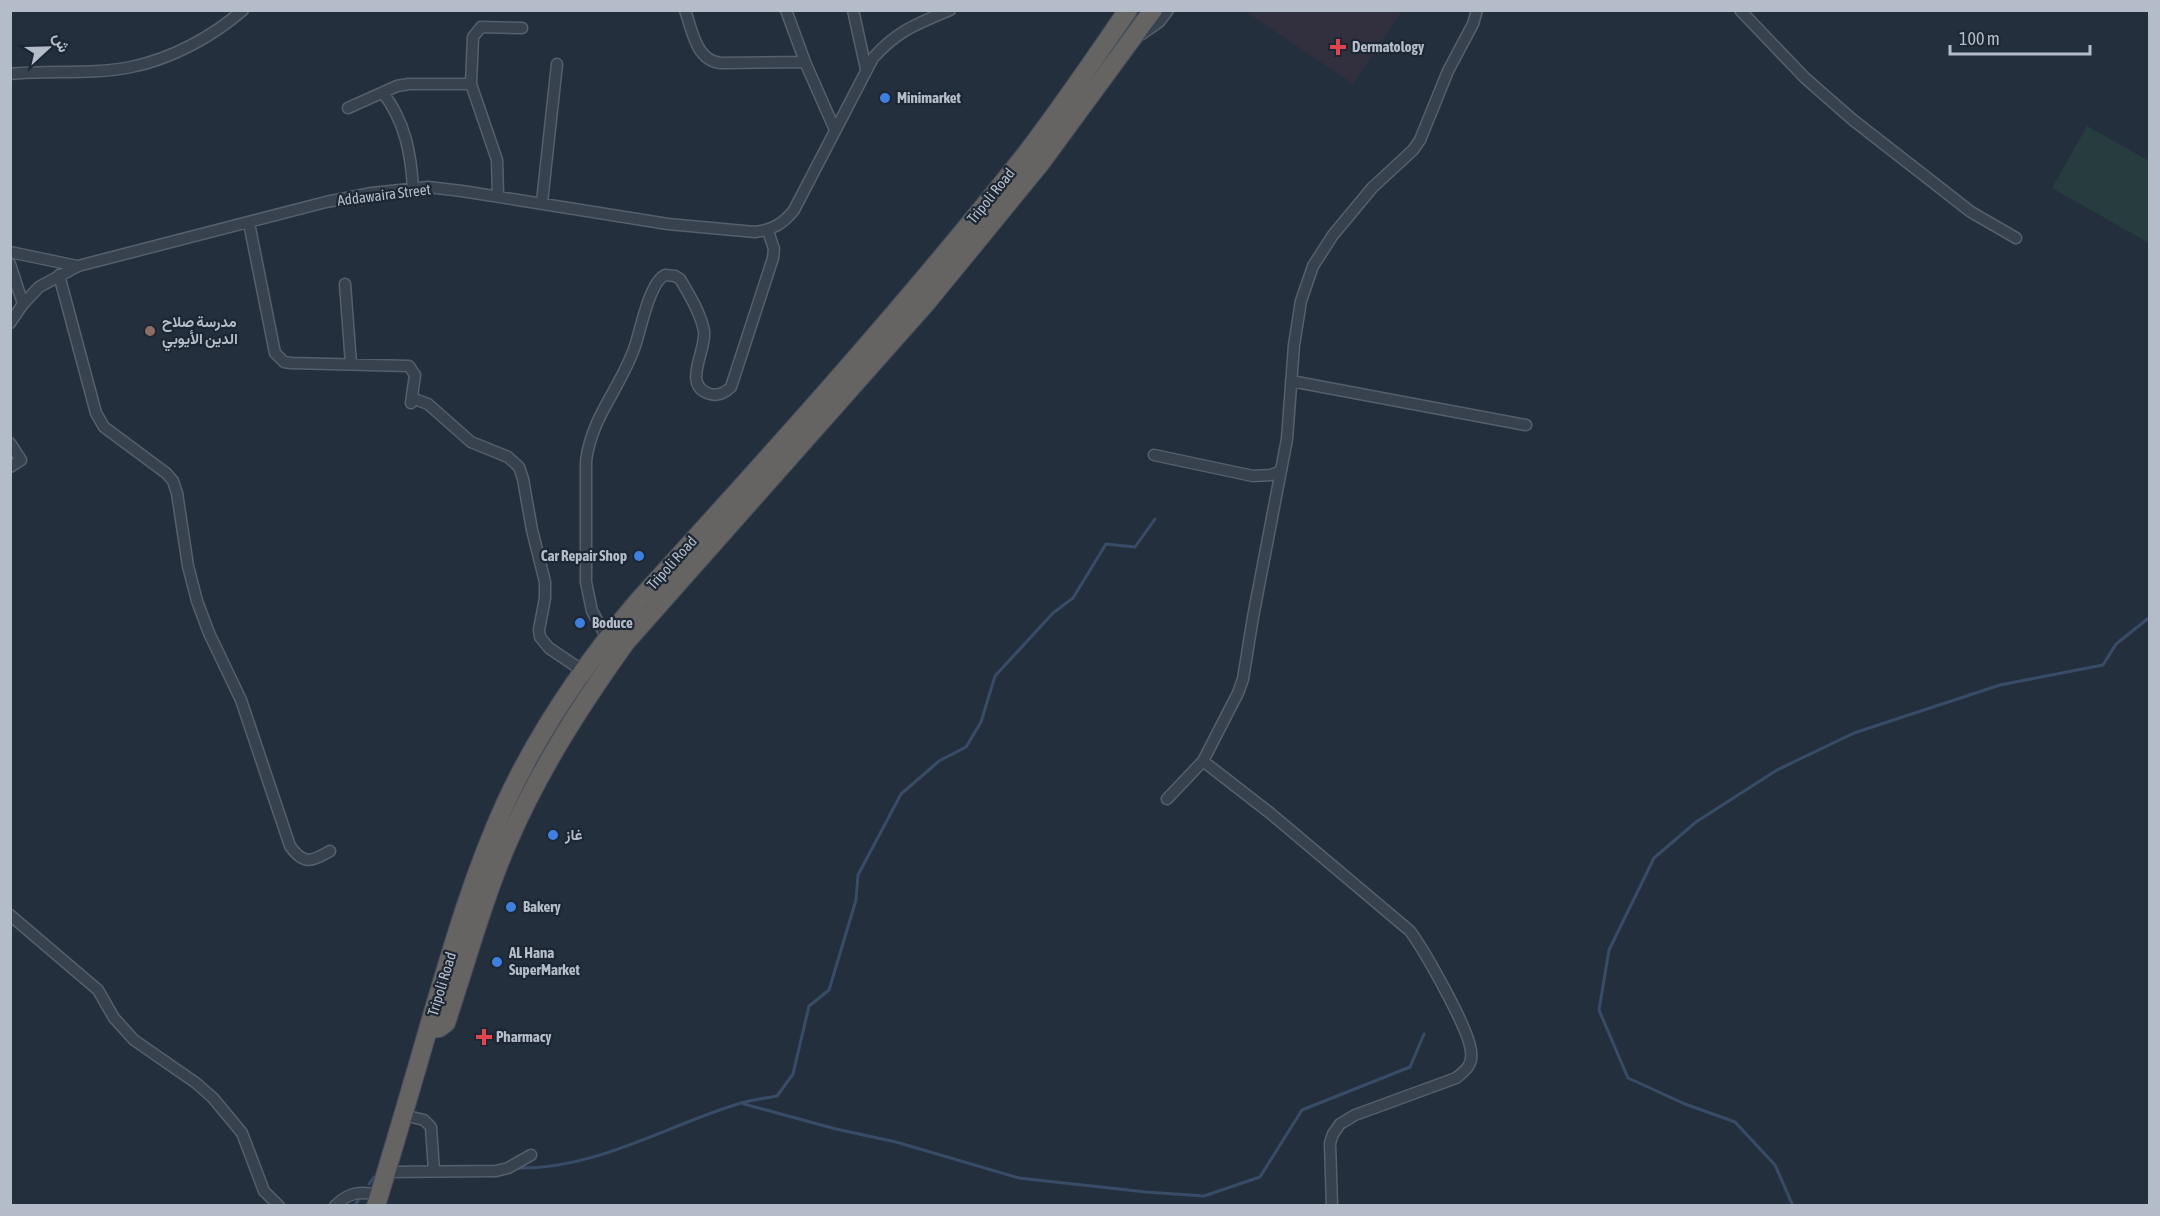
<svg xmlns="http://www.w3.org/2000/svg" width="2160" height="1216" font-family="'Asap Condensed',Vazirmatn,sans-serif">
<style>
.medical{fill:#32303f}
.green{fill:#263c3f}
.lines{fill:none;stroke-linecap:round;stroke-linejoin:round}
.stream{stroke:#394c67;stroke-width:3}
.minor-casing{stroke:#565f6c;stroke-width:13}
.trunk-casing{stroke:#434c59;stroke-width:20}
.minor{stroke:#38414e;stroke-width:10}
.trunk{stroke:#656462;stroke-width:18}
.health-dot{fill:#e0444e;stroke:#1d2633;stroke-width:2}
.shop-dot{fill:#3f7fe0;stroke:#1d2633;stroke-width:2}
.education-dot{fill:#8d6e63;stroke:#1d2633;stroke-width:2}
.labels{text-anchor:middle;stroke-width:4.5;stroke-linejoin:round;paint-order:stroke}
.poi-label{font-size:15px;font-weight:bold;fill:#b4bcc9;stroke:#1d2633;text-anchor:start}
.street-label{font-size:15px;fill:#b4bcc9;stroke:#1d2633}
</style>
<rect width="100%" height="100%" fill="#242f3e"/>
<path class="medical" d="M1245 11H1402L1353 84Z"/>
<path class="green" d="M2087 126 2149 161V243L2052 188Z"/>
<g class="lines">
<path class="stream" d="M744 1104 836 1129 896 1142 1019 1178 1146 1192 1204 1196 1260 1177 1302 1110 1410 1067 1424 1034
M517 1168C596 1170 667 1125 741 1103 752 1100 765 1098 777 1096L793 1074 809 1006 829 990 856 900 858 875 901 794 939 761 966 747 981 722 995 676 1053 613 1073 598 1106 544 1135 547 1155 519
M369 1184 374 1177
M354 1206 360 1198
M1793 1206 1775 1165 1735 1122 1685 1104 1628 1078 1599 1010 1609 950 1654 858 1696 822 1777 770 1854 733 2000 685 2103 665 2116 644 2150 617"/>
<defs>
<path id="minor" d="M685 10C692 30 696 61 721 63L805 62
M786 10 805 62 835 130
M853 10 866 69
M1740 10 1805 78 1853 120 1971 212 2016 238
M1142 34 1159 22 1168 10
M10 74C50 70 92 75 131 67 171 59 212 37 243 10
M383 93C405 121 411 154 413 188
M348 108 397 86 409 84H471
M498 196 497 160 471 84 473 37 481 27 522 28
M542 202 557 64
M249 223 275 353 284 362 291 363 409 366 415 375 411 403
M10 252 77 266
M10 264 23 304
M59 275 96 413 104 427 166 473 173 481 177 493 188 566 197 601 209 633 241 700 290 846C304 866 312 861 330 851
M345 284 351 364
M10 323 23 304 39 287 78 266 326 202 372 193 428 187 462 191 668 224 755 232C772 230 783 224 794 210L873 58C898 30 917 24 950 10
M1291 381 1526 425
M412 398 428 404 471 442 508 457 519 467 523 479 532 530 545 582V598L539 630 540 637 549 648 583 671
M10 443 21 460 10 467
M1154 455 1253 476 1271 475 1281 471
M607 638 592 611 586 582V461C592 415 621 388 635 346 641 329 649 283 665 275L675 276 680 279C689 294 701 314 704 331 707 350 681 386 710 394 718 396 725 393 731 387L773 258 774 249 768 231
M1203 761 1270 813 1410 931C1424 950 1470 1030 1471 1052 1473 1065 1465 1071 1456 1078L1355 1115 1340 1124 1333 1134 1330 1143 1332 1206
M1167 799 1203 761 1238 693 1243 679 1253 617 1287 439 1294 345 1301 301 1313 266 1333 235 1372 188 1413 150 1420 140 1448 71 1473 24 1477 10
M10 915 98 990 114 1018 134 1040 196 1083 213 1098 242 1133 264 1191 279 1206
M403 1115 424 1120 431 1127 434 1171
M386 1172 496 1171 508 1168 531 1155
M335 1206C348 1192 361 1191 379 1195"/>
<path id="trunk" d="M429 1029 439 1028 446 1023C466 963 483 900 508 842 539 770 581 705 626 642L928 301 1040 164 1153 10
M376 1206C394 1146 412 1086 429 1026 451 951 473 874 506 802 540 729 586 662 638 601 771 455 903 309 1025 155 1061 108 1094 59 1128 10"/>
</defs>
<use href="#minor" class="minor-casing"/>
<use href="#trunk" class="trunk-casing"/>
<use href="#minor" class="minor"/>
<use href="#trunk" class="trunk"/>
</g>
<g class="health-dot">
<path d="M1335 38h6v6h6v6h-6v6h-6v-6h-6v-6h6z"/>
<path d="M481 1028h6v6h6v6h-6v6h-6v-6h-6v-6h6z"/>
</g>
<g class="shop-dot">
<circle cx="885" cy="98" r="6"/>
<circle cx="639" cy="556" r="6"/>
<circle cx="580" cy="623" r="6"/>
<circle cx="553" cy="835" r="6"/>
<circle cx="511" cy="907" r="6"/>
<circle cx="497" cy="962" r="6"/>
</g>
<circle class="education-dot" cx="150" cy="331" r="6"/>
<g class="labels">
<g class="poi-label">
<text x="1352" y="52">Dermatology</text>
<text x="897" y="103">Minimarket</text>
<text x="162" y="327">مدرسة صلاح<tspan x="162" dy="17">الدين الأيوبي</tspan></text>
<text x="627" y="561" text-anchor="end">Car Repair Shop</text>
<text x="592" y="628">Boduce</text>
<text x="565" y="840">غاز</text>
<text x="523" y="912">Bakery</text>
<text x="509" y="958">AL Hana<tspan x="509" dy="17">SuperMarket</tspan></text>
<text x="496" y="1042">Pharmacy</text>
</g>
<g class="street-label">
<text transform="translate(384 195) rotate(-7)" y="5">Addawaira Street</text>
<text transform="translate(991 196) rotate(-51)" y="5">Tripoli Road</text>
<text transform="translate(672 563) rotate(-48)" y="5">Tripoli Road</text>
<text transform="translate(442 984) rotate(-73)" y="5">Tripoli Road</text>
</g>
</g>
<rect width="2160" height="1216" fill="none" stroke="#b4bcc9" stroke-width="24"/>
<g transform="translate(48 48) rotate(68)" stroke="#1d2633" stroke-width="4.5" paint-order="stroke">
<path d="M0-4.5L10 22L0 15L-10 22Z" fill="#b4bcc9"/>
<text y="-9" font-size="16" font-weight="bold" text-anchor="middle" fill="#b4bcc9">ش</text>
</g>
<path d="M1950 45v9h140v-9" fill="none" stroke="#b4bcc9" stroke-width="3"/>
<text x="1959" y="45" font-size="18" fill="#b4bcc9" stroke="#1d2633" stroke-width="4.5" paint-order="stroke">100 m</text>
</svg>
